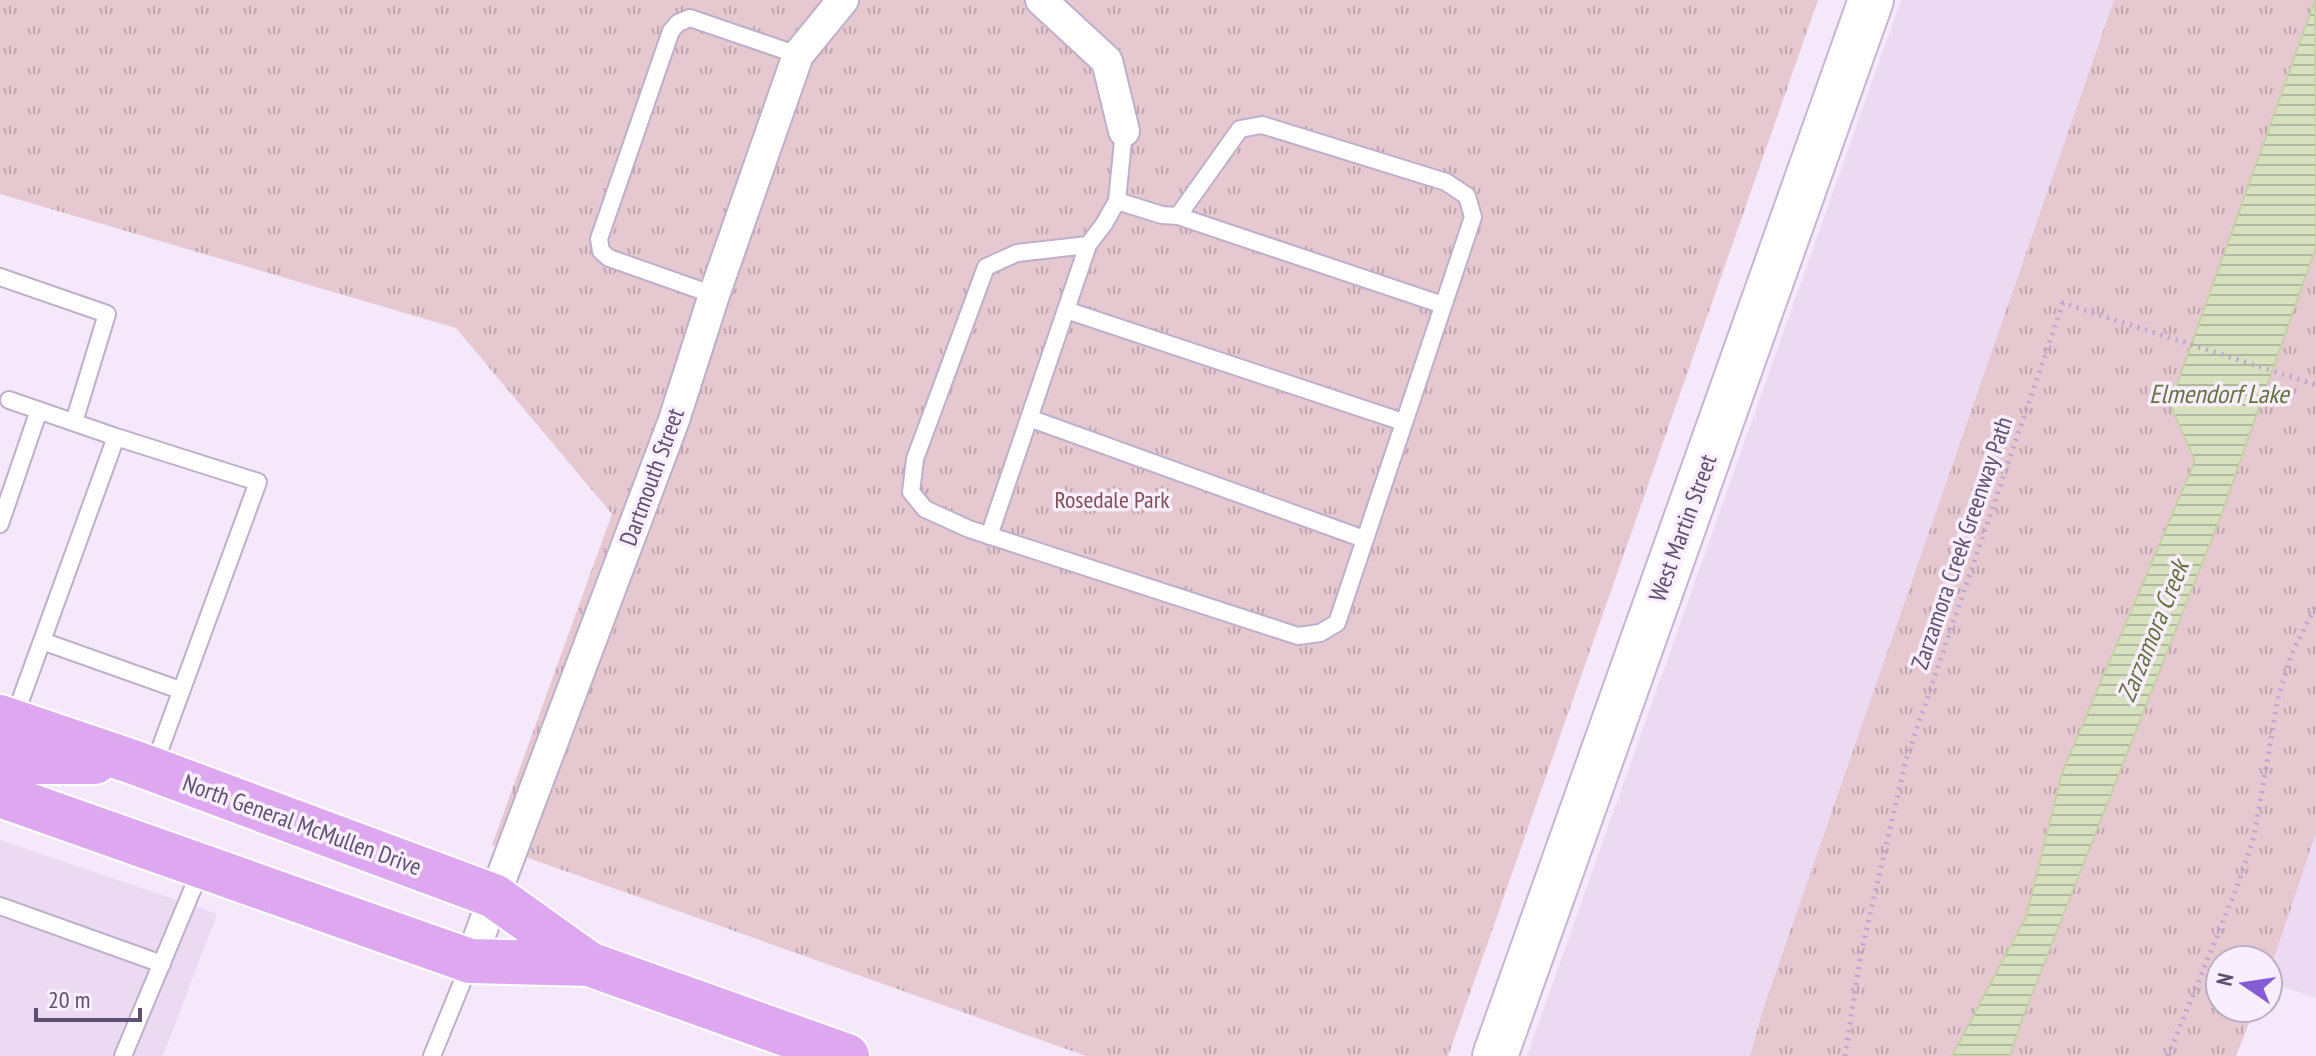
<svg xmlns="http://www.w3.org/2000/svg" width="2316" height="1056" font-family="'PT Sans Narrow',sans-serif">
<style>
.residential{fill:#ebdaf2}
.grass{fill:url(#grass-tufts)}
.water{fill:url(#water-rules);stroke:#c6d1a6;stroke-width:2}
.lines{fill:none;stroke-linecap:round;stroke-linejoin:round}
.lane-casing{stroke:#beafca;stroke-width:20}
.street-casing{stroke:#beafca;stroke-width:34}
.secondary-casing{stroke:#c6b4d4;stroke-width:48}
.primary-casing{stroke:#fff;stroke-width:48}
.path{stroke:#bba6d1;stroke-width:5;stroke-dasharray:2 6;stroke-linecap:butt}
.lane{stroke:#fff;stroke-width:16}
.street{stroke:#fff;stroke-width:30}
.secondary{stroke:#fff;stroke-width:44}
.primary{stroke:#dea8f0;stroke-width:44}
.labels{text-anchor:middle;stroke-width:7;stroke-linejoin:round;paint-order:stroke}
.street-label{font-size:24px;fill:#5f4f71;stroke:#f9eefd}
.park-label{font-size:24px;fill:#804f57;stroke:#f9eefd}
.water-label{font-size:26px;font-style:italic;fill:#667445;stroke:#f9eefd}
</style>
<defs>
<pattern id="grass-tufts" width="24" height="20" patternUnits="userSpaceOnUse" patternTransform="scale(2)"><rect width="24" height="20" fill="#e6c8d1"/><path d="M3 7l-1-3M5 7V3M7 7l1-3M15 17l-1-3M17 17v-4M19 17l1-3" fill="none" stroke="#bea5ae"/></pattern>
<pattern id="water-rules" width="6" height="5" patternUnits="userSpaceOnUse" patternTransform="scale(2)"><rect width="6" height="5" fill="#d8e1bf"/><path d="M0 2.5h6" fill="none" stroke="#b2b9a0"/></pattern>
</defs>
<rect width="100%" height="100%" fill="#f5e8fa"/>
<path class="residential" d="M1901 0H2114L1763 1009 1750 1056H1527Z
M2316 833V998L2268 981V976Z
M0 840 217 914 163 1056H0Z"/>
<path class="grass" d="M0 0H1818L1448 1056H1086L492 845 612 514 456 328 0 194Z
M2114 0H2316V833L2268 976V960H2220V1008H2255L2236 1056H1750L1763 1009Z"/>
<path class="water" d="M2315 0 2316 247 2220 518 2021 1022 2010 1056H1952L2026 917 2062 773 2195 461 2170 404Z"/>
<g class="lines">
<defs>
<path id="lane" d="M1117 201 1162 215 1178 216 1240 129 1262 125 1446 182 1467 196 1473 217 1337 623 1320 633 1298 636 969 529 925 509 911 492 915 459 986 267 1017 253 1088 245 1104 224 1117 201 1124 131
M1178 216 1443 305
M0 277 107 314 74 422
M714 295 609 258 601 251 599 239 671 31 678 23 690 18 798 55
M1066 310 1403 422
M9 400 116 437
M1029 418 1364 539
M0 524 39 410
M989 536 1088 245
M42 641 180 690
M14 718 116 437 258 482 153 768
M0 906 162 964
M123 1056 201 869
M432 1056 470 963"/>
<path id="street" d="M1041 0 1107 61 1124 131
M470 961 674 420 714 295 798 55 843 0"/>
<path id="secondary" d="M1495 1056 1871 0"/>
<path id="primary" d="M0 717 133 762 494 896 589 964 847 1056
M0 756 16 762H95
M0 795 470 961 589 964"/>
</defs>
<use href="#lane" class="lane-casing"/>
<use href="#street" class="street-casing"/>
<use href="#secondary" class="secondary-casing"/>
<use href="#primary" class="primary-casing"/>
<path class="path" d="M1845 1056 1861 953 1906 760 2063 303 2316 385
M2168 1056 2237 887 2254 837 2278 698 2291 655 2316 605"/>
<use href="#lane" class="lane"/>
<use href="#street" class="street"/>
<use href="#secondary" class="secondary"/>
<use href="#primary" class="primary"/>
</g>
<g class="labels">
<g class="street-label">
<text transform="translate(652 477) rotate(-70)" y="8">Dartmouth Street</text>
<text transform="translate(1683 528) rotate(-70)" y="8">West Martin Street</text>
<text transform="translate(1962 543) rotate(-71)" y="8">Zarzamora Creek Greenway Path</text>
<text transform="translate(302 825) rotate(20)" y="8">North General McMullen Drive</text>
</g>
<g class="park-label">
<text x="1112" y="508">Rosedale Park</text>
</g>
<g class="water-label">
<text x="2219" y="403">Elmendorf Lake</text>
<text transform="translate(2153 631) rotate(-68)" y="9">Zarzamora Creek</text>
</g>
</g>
<g transform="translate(2244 984) rotate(283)"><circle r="38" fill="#f9eefd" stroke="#bbaec5" stroke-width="2"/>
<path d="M0-6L14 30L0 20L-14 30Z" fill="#855cd4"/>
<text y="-12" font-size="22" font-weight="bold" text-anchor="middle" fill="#5f4f71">N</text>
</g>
<path d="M36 1008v12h104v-12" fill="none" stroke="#5f4f71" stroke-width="4"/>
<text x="48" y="1008" font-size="24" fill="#5f4f71" stroke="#f9eefd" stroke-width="6" paint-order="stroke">20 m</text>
</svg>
